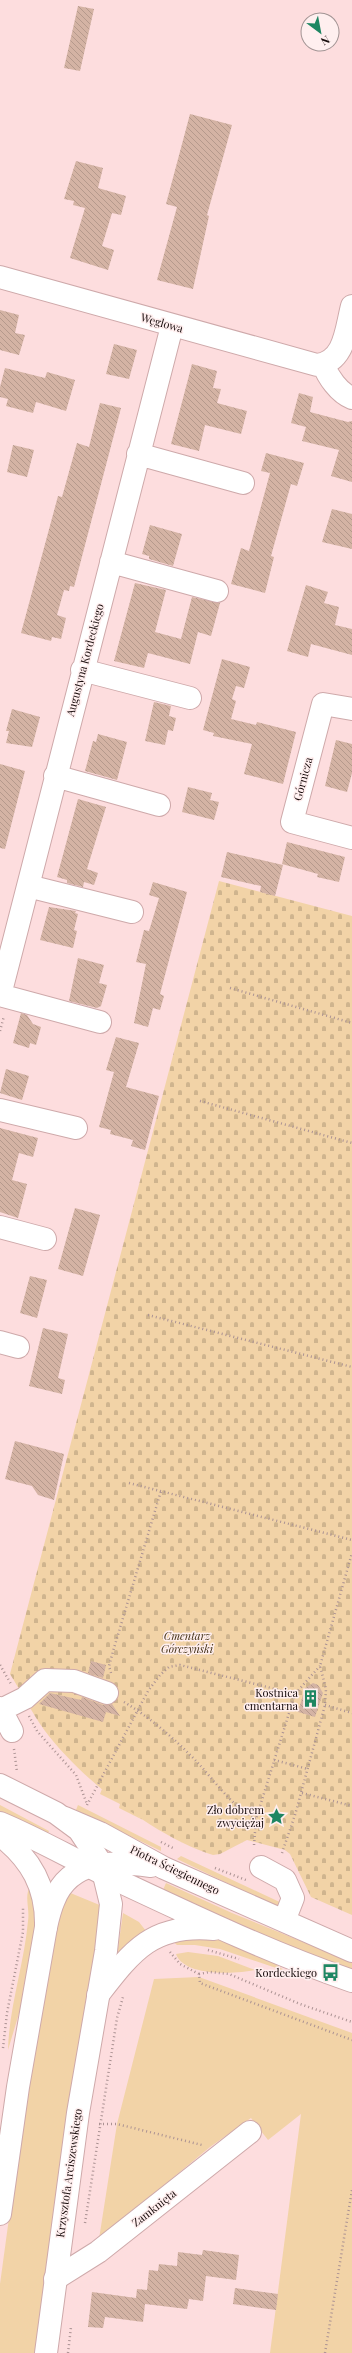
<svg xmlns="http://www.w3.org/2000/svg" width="352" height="2353" font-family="'Playfair Display',serif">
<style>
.green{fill:#f2d3a7}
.cemetery{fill:url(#cemetery-stones)}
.building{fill:url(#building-back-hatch)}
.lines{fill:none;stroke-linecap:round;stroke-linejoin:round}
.minor-casing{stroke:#cea9aa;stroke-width:24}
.major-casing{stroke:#cea9aa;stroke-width:24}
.path{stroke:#ab9293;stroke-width:2.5;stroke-dasharray:1 3;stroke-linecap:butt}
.minor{stroke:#fff;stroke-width:22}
.major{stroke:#fff;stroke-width:22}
.labels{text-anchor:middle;stroke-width:3;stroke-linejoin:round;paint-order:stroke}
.street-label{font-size:11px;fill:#170b0b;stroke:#ffefef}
.park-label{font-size:11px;font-style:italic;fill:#423016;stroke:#ffefef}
.poi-label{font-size:11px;fill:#170b0b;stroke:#ffefef;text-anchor:end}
</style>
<defs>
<pattern id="cemetery-stones" width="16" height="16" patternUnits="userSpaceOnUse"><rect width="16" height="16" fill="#f2d3a7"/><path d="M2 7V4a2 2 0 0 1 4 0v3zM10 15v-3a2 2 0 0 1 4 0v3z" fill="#cfb48e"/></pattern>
<pattern id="building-back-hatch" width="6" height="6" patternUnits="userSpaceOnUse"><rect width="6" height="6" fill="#d4b3a4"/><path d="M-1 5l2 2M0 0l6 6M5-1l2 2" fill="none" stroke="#b5998c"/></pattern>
</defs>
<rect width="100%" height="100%" fill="#fdddde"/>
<path class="green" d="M102 1789 143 1820 119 1808 120 1804 100 1794Z
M0 1805 49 1831 47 1836 0 1813Z
M78 1805 161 1847V1851L76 1810Z
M181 1856 286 1905 277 1907 177 1859Z
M166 1883 232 1913 352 1962V1971L252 1931 163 1890Z
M30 1886 37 1917 23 2000 8 2050C9 2007 24 1965 28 1921 30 1908 24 1898 30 1886Z
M68 1892 102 1906 37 2353H0V2284L18 2152 57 1922Z
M123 1913 139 1922 146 1931 117 1955Z
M170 1939C184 1939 198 1938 211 1939 235 1940 266 1957 285 1971L220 1949 195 1945H177Z
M188 1952 218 1956 255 1970C236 1974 184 1977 176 1954Z
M199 1977 352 2033V2353H270L301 2114 268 2140 251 2118 210 2147 99 2239 117 2124 154 1979Z"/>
<path class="cemetery" d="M219 881 352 916V1915L311 1897 290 1854 285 1850 247 1840 220 1854 213 1855C155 1837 81 1779 45 1731 32 1713 22 1693 10 1674Z"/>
<path class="building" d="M78 6 94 9 80 71 64 68Z
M190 114 232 125 207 215 209 216 193 289 157 280 177 207 166 204Z
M76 161 103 168 98 188 126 196 121 215 112 213 102 246 114 250 108 270 70 258 85 208 73 205 74 201 64 199Z
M0 310 19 315 15 333 25 335 19 355 0 350Z
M114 344 137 350 129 379 106 374Z
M192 364 217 371 213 388 221 389 217 403 247 411 241 434 205 425 199 451 171 444Z
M5 368 45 378 47 372 75 380 66 411 36 402 33 413 6 406 8 399 0 397V387Z
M299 393 313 397 310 412 348 422 352 421V482L331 476 339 450 302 441 306 427 291 423Z
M100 403 121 408 74 587 70 586 69 591 64 590 57 615 66 618 61 639 52 637 51 641 21 633 58 496 62 497 77 443 89 447Z
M13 445 34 450 27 477 7 472Z
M266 453 304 463 297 486 291 484 271 556 274 557 265 593 231 584 241 548 249 551 270 473 261 471Z
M332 509 352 514V549L322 542Z
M150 525 182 534 173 566 149 559V556L142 554Z
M135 583 166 590 155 632 181 639 192 597 220 603 211 636 198 632 190 664 148 653 144 668 114 661Z
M306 585 328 592 324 603 339 607 335 625 352 629V655L311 644 308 657 287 651Z
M222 659 250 667 244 688 236 686 232 699 236 701 231 719 256 725 257 722 296 732 283 784 244 774 252 744 213 736 214 733 203 730Z
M154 702 171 706 169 716 176 718 173 731 168 730 165 745 145 741Z
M12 709 40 717 32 747 6 743 9 731H6Z
M98 734 127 742 117 780 85 771 93 741 96 742Z
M336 740 352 744V773L347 792 325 786Z
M0 764 25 771 5 849 0 848Z
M188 787 212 793 210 800 219 802 214 820 182 812Z
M78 799 106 807 87 869 98 873 94 885 84 882 83 887 67 883V880L57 877Z
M287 842 345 857 339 882 317 877 318 874 282 864Z
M227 852 283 865 275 896 260 892 261 886 221 877Z
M153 882 187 892 160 994 164 996 160 1010 153 1008 148 1027 134 1023 146 964 136 962 144 930 149 931 159 898 149 895Z
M49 907 76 911 75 913 78 914 74 930 77 931 73 948 40 940Z
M78 958 104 965 99 983 107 985 101 1006 97 1008 69 1001Z
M21 1013 27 1015 33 1024 41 1027 36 1045 30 1043 29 1048 13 1043Z
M116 1037 139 1043 126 1087 159 1096 145 1150 131 1146 133 1140 110 1134 111 1130 99 1127 114 1072 106 1070Z
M6 1069 29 1076 22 1100 0 1093Z
M0 1128 38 1138 33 1157 19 1153 12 1180 27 1184 18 1218 0 1212Z
M75 1208 100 1215 83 1276 58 1269Z
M30 1276 47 1280 37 1318 20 1313Z
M43 1328 68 1334 58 1378 65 1380 62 1394 29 1386Z
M15 1441 64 1454 54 1500 38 1495 32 1486 5 1479Z
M91 1661 106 1665 103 1678 88 1673Z
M313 1683 318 1685 323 1693 315 1717 298 1712 305 1688Z
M50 1693 81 1700 82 1697 103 1705 112 1704 120 1716 106 1712 103 1722 39 1704Z
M203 2250 239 2255 236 2280 206 2276 203 2301 189 2299 187 2309 145 2304 143 2322 105 2317 103 2328 88 2327 92 2292 136 2298 137 2289 147 2290 149 2270 158 2271 159 2264 177 2266 178 2252 202 2255Z
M235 2288 278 2294 276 2310 233 2304Z"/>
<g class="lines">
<defs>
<path id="minor" d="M0 277 317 365C345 362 346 329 352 306
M323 364C328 377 339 393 352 398
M138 454 243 483
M111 562 217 591
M82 670 190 698
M352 709 323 704 292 822 352 838
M55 776 159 805
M28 886 132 912
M0 995 172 326
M0 995 100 1022
M0 1110 76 1128
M0 1227 45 1239
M0 1342 18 1347
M0 1708 12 1731
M1 1710 25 1698 45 1680 74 1681 107 1693
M65 1818 100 1833 164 1868 352 1951
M0 1823C36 1838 71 1858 106 1875 187 1913 268 1952 352 1981
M261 1867 285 1880 293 1898 284 1921
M46 1927C48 1918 50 1909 54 1900 71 1858 114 1861 151 1866
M98 1995C132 1951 153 1923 214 1929
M55 2279 98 2252 250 2132"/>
<path id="major" d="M0 1785 56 1813 79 1830 101 1863 111 1904 106 1951 78 2113 46 2353
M0 1835C31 1859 47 1887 46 1927L18 2087 0 2214"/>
</defs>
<use href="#minor" class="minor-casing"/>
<use href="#major" class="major-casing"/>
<path class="path" d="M230 988 352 1023
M0 1031 4 1016
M200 1101 352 1143
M148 1315 352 1367
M129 1483 352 1540
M0 1665 11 1684
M111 1673 109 1666 114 1648 161 1491
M124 1702C151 1718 176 1740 197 1762 215 1781 233 1808 256 1819
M325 1705 352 1713
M29 1716 37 1731 76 1775 87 1804
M14 1749 17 1772
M274 1760 308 1769
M302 1793 352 1806
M87 1805 148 1691 160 1675 169 1667 180 1665 295 1694 320 1666
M161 1842 173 1848
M254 1845 256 1819 295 1694
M282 1853 295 1815 325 1705 326 1689 320 1666 352 1553
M215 1868 246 1880
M208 1950 239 1959
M170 1952 180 1964 199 1974 200 1983 352 2040
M199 1974 210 1972 229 1974 300 2004 352 2022
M3 2048 7 2013 23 1932V1906
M99 2124H117L202 2145
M85 2223 117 2018 123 1997
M68 2353 71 2327
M325 2353 352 2190"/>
<use href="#minor" class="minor"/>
<use href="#major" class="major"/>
</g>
<defs>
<symbol id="building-bare" viewBox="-9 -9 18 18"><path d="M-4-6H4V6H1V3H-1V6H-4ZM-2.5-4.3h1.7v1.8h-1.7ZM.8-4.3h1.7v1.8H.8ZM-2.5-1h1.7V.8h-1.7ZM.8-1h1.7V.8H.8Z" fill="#1e8662" stroke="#ffefef" stroke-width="2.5" paint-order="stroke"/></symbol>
<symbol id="sight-bare" viewBox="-9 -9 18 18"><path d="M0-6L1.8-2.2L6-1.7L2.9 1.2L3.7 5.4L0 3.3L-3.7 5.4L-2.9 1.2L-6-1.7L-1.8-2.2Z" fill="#1e8662" stroke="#ffefef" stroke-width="2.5" paint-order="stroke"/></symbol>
<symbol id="bus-bare" viewBox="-9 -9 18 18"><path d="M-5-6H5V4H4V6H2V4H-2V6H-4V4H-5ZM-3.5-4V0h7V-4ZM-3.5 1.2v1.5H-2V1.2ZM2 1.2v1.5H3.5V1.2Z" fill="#1e8662" stroke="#ffefef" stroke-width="2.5" paint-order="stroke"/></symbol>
</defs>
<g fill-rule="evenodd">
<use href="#building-bare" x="298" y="1686" width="25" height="25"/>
<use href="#sight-bare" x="264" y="1804" width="25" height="25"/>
<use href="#bus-bare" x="318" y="1960" width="25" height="25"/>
</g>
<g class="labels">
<g class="street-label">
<text transform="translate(162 323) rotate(16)" y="4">Węglowa</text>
<text transform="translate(85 660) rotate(-75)" y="4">Augustyna Kordeckiego</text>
<text transform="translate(303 779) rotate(-75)" y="4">Górnicza</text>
<text transform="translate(175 1870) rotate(26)" y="4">Piotra Ściegiennego</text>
<text transform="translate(69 2173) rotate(-82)" y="4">Krzysztofa Arciszewskiego</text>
<text transform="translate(154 2208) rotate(-38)" y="4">Zamknięta</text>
</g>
<g class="park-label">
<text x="187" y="1640">Cmentarz<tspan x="187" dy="13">Górczyński</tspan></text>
</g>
<g class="poi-label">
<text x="298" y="1697">Kostnica<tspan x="298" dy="13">cmentarna</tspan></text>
<text x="264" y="1814">Zło dobrem<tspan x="264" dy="13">zwyciężaj</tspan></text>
<text x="317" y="1977">Kordeckiego</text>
</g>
</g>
<g transform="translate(320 32) rotate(148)"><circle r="19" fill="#ffefef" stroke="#a29494"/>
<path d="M0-3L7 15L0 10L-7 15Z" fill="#1e8662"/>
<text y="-6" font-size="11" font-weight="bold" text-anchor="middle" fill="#170b0b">N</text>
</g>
</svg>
